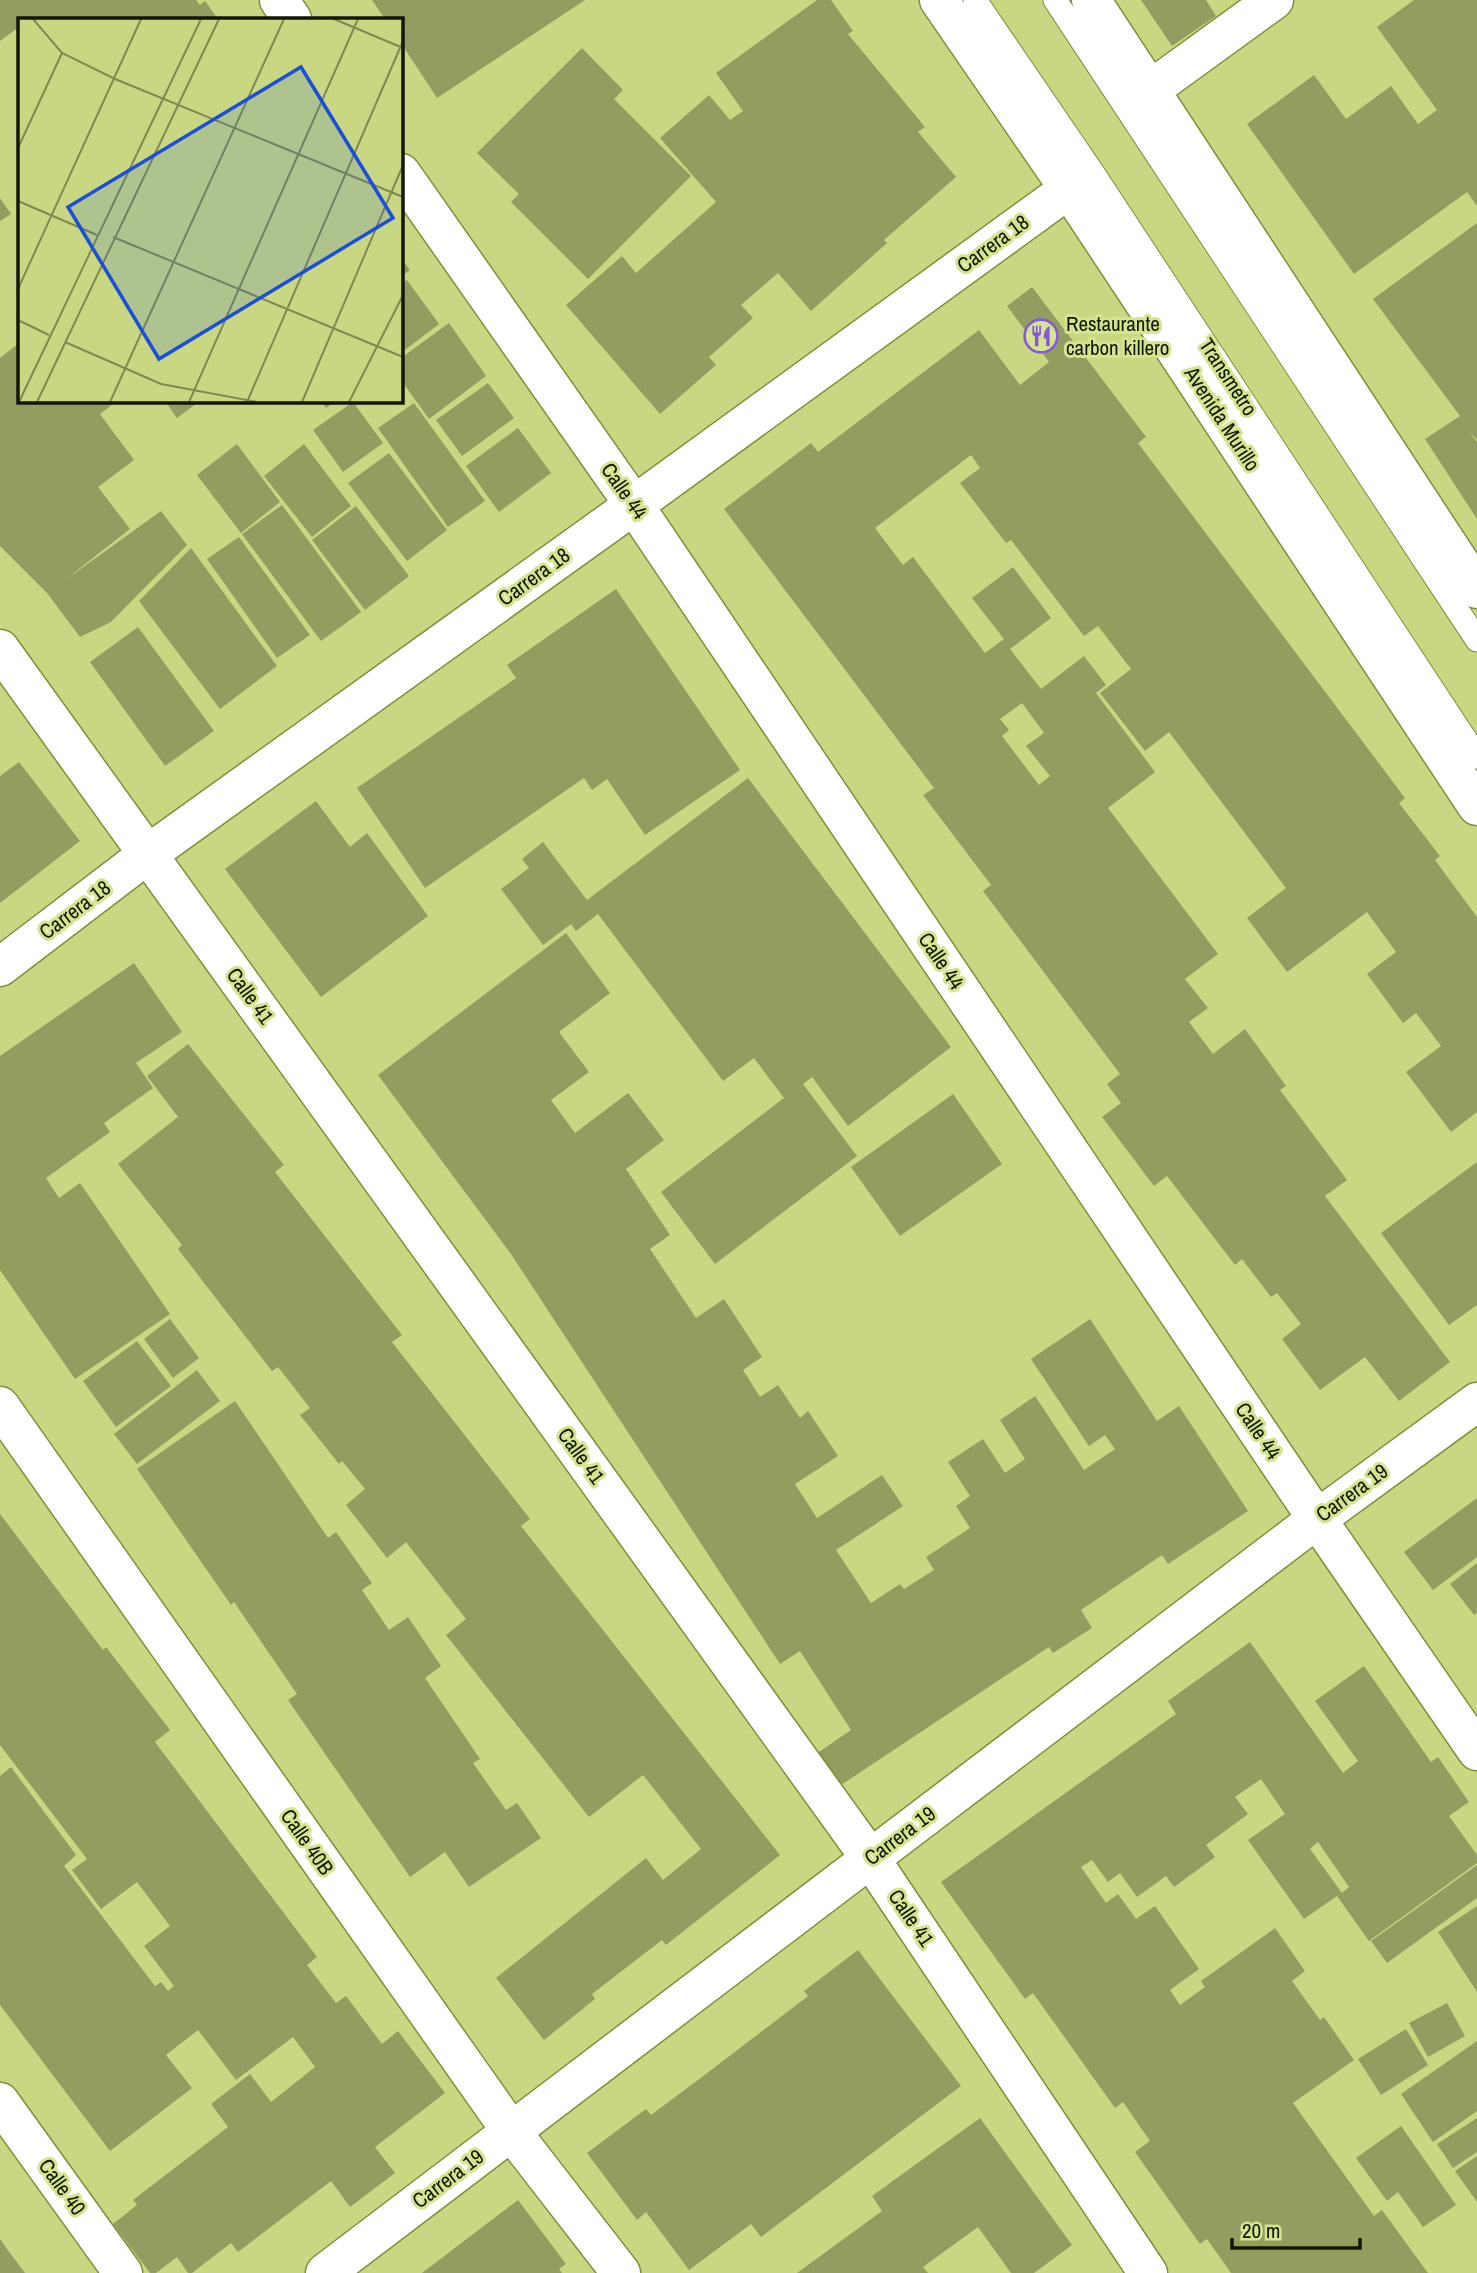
<svg xmlns="http://www.w3.org/2000/svg" width="1477" height="2273" font-family="'Archivo Narrow',sans-serif">
<style>
.building{fill:#939d60;fill-rule:evenodd}
.lines{fill:none;stroke-linecap:round;stroke-linejoin:round}
.service-casing{stroke:#828e3b;stroke-width:25}
.minor-casing{stroke:#828e3b;stroke-width:41}
.tertiary-casing{stroke:#828e3b;stroke-width:41}
.primary-casing{stroke:#828e3b;stroke-width:41}
.service{stroke:#fff;stroke-width:23}
.minor{stroke:#fff;stroke-width:38}
.tertiary{stroke:#fff;stroke-width:38}
.primary{stroke:#fff;stroke-width:38}
.labels{text-anchor:middle;stroke-width:6;stroke-linejoin:round;paint-order:stroke}
.street-label{font-size:21px;fill:#131700;stroke:#d5e48f}
.poi-label{font-size:21px;fill:#131700;stroke:#d5e48f;text-anchor:start}
.inset-road{fill:none;stroke:#808a4f;stroke-width:2}
.view{fill:#1d4ed8;fill-opacity:0.15;stroke:#1d4ed8;stroke-width:3.5}
.inset-edge{fill:none;stroke:#131700;stroke-width:3.5}
</style>
<rect width="100%" height="100%" fill="#c9d783"/>
<path class="building" d="M0 0H196L200 5 205 1 218 19 32 18 19 19V27L0 41Z
M372 0H585L437 98 401 43V19H385Z
M817 0H831L853 31 848 34 925 127 918 132 956 177 884 240 887 243 811 311 778 273 741 305 753 318 709 357 716 365 660 414 566 305 622 256 636 273 716 202 660 138 709 95 730 120 743 111 716 73Z
M1141 0H1206L1216 16 1172 46Z
M1414 0H1477V206L1467 192 1354 274 1247 124 1314 75 1346 119 1391 86 1418 124 1437 110 1377 27Z
M582 48 623 90 614 99 691 176 588 279 511 202 519 194 477 153Z
M0 198 11 214 0 221Z
M1477 223V440L1469 431 1477 442V519L1425 439 1460 416 1373 299Z
M401 258 410 270 401 277Z
M407 280 439 324 401 353V285Z
M1032 287 1146 437 1138 443 1405 798 1399 803 1440 856 1435 860 1477 917V1112L1451 1132 1406 1072 1441 1046 1416 1013 1403 1023 1367 974 1396 952 1367 912 1287 972 1247 918 1286 888 1169 732 1145 751 1100 693 1131 669 1098 626 1084 636 1011 540 1006 543 960 483 980 468 971 455 875 528 903 565 913 557 985 653 1004 639 972 598 1013 567 1051 618 1010 649 1041 689 1084 656 1106 685 1096 693 1155 772 1108 808 1218 954 1185 979 1208 1008 1189 1022 1213 1054 1245 1029 1286 1086 1280 1090 1347 1180 1325 1196 1450 1362 1399 1401 1365 1357 1320 1390 1282 1339 1301 1324 1277 1293 1271 1297 1242 1259 1235 1265 1167 1176 1154 1186 1102 1117 1121 1103 1107 1084 1120 1074 983 891 991 885 923 795 934 788 724 509 811 443 818 452 979 330 1020 385 1049 362 1007 306ZM1022 703 1044 733 1026 746 1050 776 1039 785 1002 736 1009 730 1000 719Z
M449 323 486 376 429 419 401 380V358Z
M19 343V401H117L100 414 134 460 98 487 130 529 65 580 161 511 187 545 111 622 80 637 47 593 0 546V358Z
M488 383 514 418 462 456 436 420Z
M165 401H200L177 418Z
M321 401H336L326 408Z
M353 402 383 443 343 472 313 430Z
M414 403 485 501 448 527 378 428Z
M518 428 551 473 499 512 466 466Z
M237 444 280 502 241 533 197 475Z
M304 444 351 506 312 537 264 476Z
M389 453 447 530 407 561 348 483Z
M282 505 361 612 321 641 242 534Z
M356 506 409 576 365 610 312 540Z
M239 537 310 635 277 658 207 559Z
M191 548 277 666 220 709 139 601Z
M616 589 740 770 645 835 607 779 592 790 584 778 425 888 357 788 516 678 507 665Z
M138 627 214 731 165 766 90 662Z
M19 762 80 841 0 903V776Z
M748 778 951 1047 848 1126 812 1077 803 1084 857 1156 715 1264 661 1192 784 1098 754 1058 723 1081 598 914 576 931 571 924 543 945 501 889 529 868 522 859 543 842 587 900Z
M316 801 350 847 367 833 428 916 321 997 225 869Z
M566 933 610 993 559 1032 589 1072 551 1100 575 1133 628 1093 664 1140 626 1169 670 1235 650 1249 696 1318 724 1299 762 1357 743 1370 760 1397 778 1385 800 1418 808 1411 838 1456 795 1484 817 1518 882 1475 903 1506 836 1550 871 1603 900 1584 904 1589 934 1570 926 1557 970 1528 956 1506 970 1496 948 1462 983 1439 1005 1473 1025 1459 1000 1420 1035 1396 1084 1470 1115 1449 1105 1435 1089 1446 1031 1359 1090 1319 1157 1421 1179 1406 1248 1511 1168 1564 1162 1555 1081 1610 1092 1628 1053 1653 1049 1647 838 1787 816 1754 851 1730 800 1651 780 1664 511 1254 378 1075Z
M134 963 182 1032 136 1063 153 1088 104 1123 110 1132 46 1178 59 1198 80 1183 170 1314 75 1379 0 1270V1056Z
M188 1044 284 1165 275 1172 402 1335 392 1342 530 1519 521 1526 780 1855 666 1945 662 1940 592 1994 595 1999 544 2040 496 1978 646 1858 663 1880 701 1849 643 1775 589 1817 446 1635 466 1619 406 1542 387 1558 346 1505 365 1489 342 1461 339 1464 300 1415 310 1408 278 1367 272 1371 178 1249 182 1245 118 1164 178 1117 147 1076Z
M953 1094 1002 1164 900 1236 851 1167Z
M1477 1162V1305L1449 1325 1381 1233Z
M170 1319 199 1358 173 1378 144 1339Z
M137 1341 171 1386 116 1427 83 1381Z
M197 1370 220 1401 137 1464 114 1434Z
M235 1401 328 1538 336 1532 372 1583 362 1590 389 1630 408 1617 441 1666 425 1678 480 1759 473 1763 506 1810 517 1803 541 1838 469 1887 445 1852 410 1877 288 1700 297 1694 234 1602 231 1605 137 1469Z
M1477 1498V1557L1433 1590 1404 1552Z
M0 1514 103 1650 106 1647 170 1730 155 1742 317 1957 307 1965 336 2003 346 1996 382 2044 398 2031 445 2093 375 2147 395 2173 350 2207 331 2181 238 2252 231 2243 192 2273H188L177 2257 156 2273H150L113 2224 137 2205 133 2200 228 2127 211 2104 250 2074 271 2102 315 2067 293 2037 236 2080 198 2030 166 2055 192 2088 110 2151 0 2005V1776L11 1767 76 1855 64 1866 155 1986 161 1982 168 1991 174 1986 144 1946 170 1926 137 1882 101 1909 72 1870 87 1859 0 1745Z
M1477 1563V1613L1474 1615 1450 1584Z
M1250 1642 1343 1773 1358 1761 1315 1701 1364 1666 1431 1762 1438 1757 1469 1802 1449 1816 1477 1855V1863L1369 1941 1337 1896 1304 1919 1248 1840 1285 1814 1261 1779 1235 1797 1248 1814 1206 1845 1215 1857 1174 1887 1166 1876 1137 1897 1120 1873 1108 1882 1092 1860 1081 1867 1106 1903 1118 1894 1136 1919 1155 1906 1199 1969 1170 1990 1180 2005 1205 1987 1201 1981 1275 1928 1305 1971 1292 1981 1320 2020 1324 2017 1354 2060 1293 2103 1374 2216 1382 2210 1428 2273H1231L1207 2239 1200 2244 1135 2152 1150 2141 1123 2102 1115 2108 1033 1993 1025 1999 941 1882 1176 1714 1168 1701ZM1318 1842 1349 1887 1342 1893 1310 1849Z
M1477 1865V1898L1387 1963 1371 1941Z
M1477 1906V1992L1438 1932Z
M858 1950 961 2086 761 2237 751 2224 689 2270 646 2212 637 2220 587 2153 646 2109 651 2115 702 2077 808 1996 804 1991Z
M1447 2003 1465 2036 1428 2057 1409 2023Z
M1406 2029 1428 2065 1381 2095 1358 2059Z
M1477 2041V2111L1433 2142 1401 2094Z
M980 2118 1072 2245 1034 2273H1011L978 2227 923 2267 928 2273H797L882 2211 872 2196Z
M1477 2118V2152L1453 2168 1437 2144Z
M1401 2126 1456 2205 1423 2227 1398 2192 1387 2201 1356 2158Z
M1477 2156V2202L1455 2171Z
M518 2200 566 2264 559 2269 562 2273H422Z
M0 2239 7 2249 25 2273H0Z"/>
<g class="lines">
<defs>
<path id="service" d="M975 0 1093 173 1477 757
M1055 0 1477 640"/>
<path id="minor" d="M279 0 292 19
M401 173 634 505 1317 1519 1477 1751
M0 649 870 1858 1148 2273
M0 967 148 854 634 505 1069 189
M0 1406 511 2131 621 2273"/>
<path id="tertiary" d="M1150 90 1274 0
M0 2102 123 2273
M325 2273 1317 1519 1477 1402"/>
<path id="primary" d="M939 0 1069 189 1477 806
M1091 0 1477 589"/>
</defs>
<use href="#service" class="service-casing"/>
<use href="#minor" class="minor-casing"/>
<use href="#tertiary" class="tertiary-casing"/>
<use href="#primary" class="primary-casing"/>
<use href="#service" class="service"/>
<use href="#minor" class="minor"/>
<use href="#tertiary" class="tertiary"/>
<use href="#primary" class="primary"/>
</g>
<defs>
<symbol id="restaurant-ring" viewBox="-11 -11 22 22"><circle r="9.5" fill="#d5e48f" stroke="#865ad4" stroke-width="1.5"/><path d="M-5-6h1v4h1v-4h1v4h1v-4h1v5L-1.5 .5V6h-2V.5L-5-1ZM5-6V6H3V1.5H1.5Q1.5-4 5-6Z" fill="#865ad4"/></symbol>
</defs>
<g fill-rule="evenodd">
<use href="#restaurant-ring" x="1022" y="317" width="38" height="38"/>
</g>
<g class="labels">
<g class="street-label">
<text transform="translate(993 244) rotate(-36)" y="7">Carrera 18</text>
<text transform="translate(1228 377) rotate(57)" y="7">Transmetro</text>
<text transform="translate(1222 419) rotate(57)" y="7">Avenida Murillo</text>
<text transform="translate(624 491) rotate(55)" y="7">Calle 44</text>
<text transform="translate(534 577) rotate(-36)" y="7">Carrera 18</text>
<text transform="translate(75 910) rotate(-37)" y="7">Carrera 18</text>
<text transform="translate(941 961) rotate(56)" y="7">Calle 44</text>
<text transform="translate(250 996) rotate(54)" y="7">Calle 41</text>
<text transform="translate(1258 1431) rotate(56)" y="7">Calle 44</text>
<text transform="translate(581 1456) rotate(54)" y="7">Calle 41</text>
<text transform="translate(1352 1493) rotate(-36)" y="7">Carrera 19</text>
<text transform="translate(900 1836) rotate(-37)" y="7">Carrera 19</text>
<text transform="translate(307 1842) rotate(55)" y="7">Calle 40B</text>
<text transform="translate(911 1918) rotate(56)" y="7">Calle 41</text>
<text transform="translate(448 2179) rotate(-37)" y="7">Carrera 19</text>
<text transform="translate(62 2187) rotate(54)" y="7">Calle 40</text>
</g>
<g class="poi-label">
<text x="1066" y="331">Restaurante<tspan x="1066" dy="24">carbon killero</tspan></text>
</g>
</g>
<g transform="translate(18 18)">
<rect width="385" height="385" fill="#c9d783"/>
<path class="inset-road" d="M15 1 44 35 97 61 385 179M316 1 385 30M0 130 44 35M0 183 79 217M95 219 385 339M0 271 123 1M0 302 31 317M47 324 143 366 239 384M1 384 183 1M19 384 201 1M92 384 266 1M171 384 340 1M229 384 385 23M284 384 385 147M331 384 385 277"/>
<path class="view" d="M283 49 375 200 141 341 50 189Z"/>
<rect width="385" height="385" class="inset-edge"/>
</g>
<path d="M1232 2238v10h128v-10" fill="none" stroke="#131700" stroke-width="3.5"/>
<text x="1242" y="2238" font-size="21" fill="#131700" stroke="#d5e48f" stroke-width="5" paint-order="stroke">20 m</text>
</svg>
